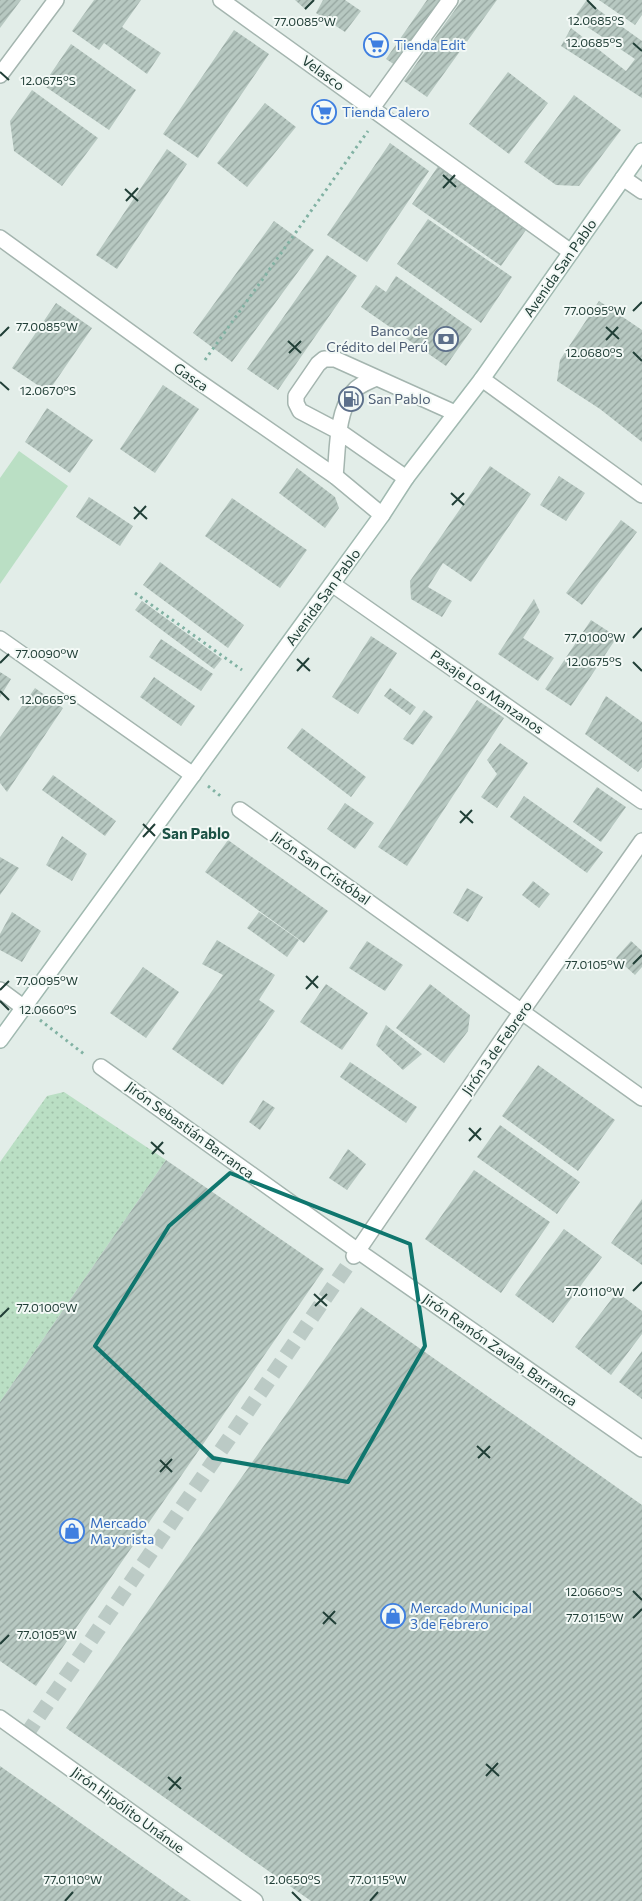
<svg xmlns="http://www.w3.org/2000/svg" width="642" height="1901" font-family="Commissioner,sans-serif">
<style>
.grass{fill:url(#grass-dots)}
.park{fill:#badfc4}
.building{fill:url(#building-hatch)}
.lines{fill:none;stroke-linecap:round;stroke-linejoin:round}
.street-tunnel{stroke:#bbcac5;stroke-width:15;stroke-dasharray:15 8;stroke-linecap:butt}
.lane-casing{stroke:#a4b5af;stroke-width:18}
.street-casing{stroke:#a4b5af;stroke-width:18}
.secondary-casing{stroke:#a0b9b0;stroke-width:18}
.path{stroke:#81b2a3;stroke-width:3;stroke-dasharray:2.5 4;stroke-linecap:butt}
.lane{stroke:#fff;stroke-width:15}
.street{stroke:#fff;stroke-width:15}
.secondary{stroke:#fff;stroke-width:15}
.marked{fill:none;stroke:#0f766e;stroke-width:4;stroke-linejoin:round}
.ticks{fill:none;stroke:#213f37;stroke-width:2}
.labels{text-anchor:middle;stroke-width:4;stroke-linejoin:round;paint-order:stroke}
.shop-label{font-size:14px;fill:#366cbe;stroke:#f3f9f6;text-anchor:start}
.street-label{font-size:14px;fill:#213f37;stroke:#f3f9f6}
.service-label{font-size:14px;fill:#4e5e75;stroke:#f3f9f6;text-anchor:end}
.neighbourhood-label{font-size:15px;font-weight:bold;fill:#1c5245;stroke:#f3f9f6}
.ticks-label{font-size:12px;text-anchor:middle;fill:#213f37;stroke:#f3f9f6;stroke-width:4;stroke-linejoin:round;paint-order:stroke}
</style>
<defs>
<pattern id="grass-dots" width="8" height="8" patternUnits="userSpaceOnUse" patternTransform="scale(1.25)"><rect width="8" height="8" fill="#badfc4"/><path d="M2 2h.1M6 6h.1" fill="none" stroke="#a0c0a9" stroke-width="1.8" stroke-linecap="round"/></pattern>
<pattern id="building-hatch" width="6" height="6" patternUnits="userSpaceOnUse" patternTransform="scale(1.25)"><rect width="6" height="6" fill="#b7c8c1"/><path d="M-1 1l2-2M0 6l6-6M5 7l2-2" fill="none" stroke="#94a49e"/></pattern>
</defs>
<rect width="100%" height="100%" fill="#e2ede8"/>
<path class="grass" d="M64 1092 166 1160 0 1402V1162L47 1096Z"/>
<path class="park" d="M19 451 68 486 0 584V478Z"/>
<path class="building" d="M0 0H21L0 28Z
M94 0H141L122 27 161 53 147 74 104 43 99 50 72 31Z
M295 0H313L306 10Z
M323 0H345L361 11 345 32 316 13Z
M427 0H445L398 67 386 59Z
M462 0H497L427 97 404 81Z
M599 0H642V15L635 25Z
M586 1 642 41V98L561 46 571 28 626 71 635 59 574 18Z
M234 30 269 54 198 158 163 134Z
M71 44 136 90 109 130 43 85Z
M508 72 548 103 509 154 469 124Z
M32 90 98 138 62 186 14 151 10 121Z
M574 95 621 130 579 186 556 185 524 162Z
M265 103 296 127 247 187 217 163Z
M390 143 429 171 367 262 327 235Z
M167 149 187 164 117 269 96 255Z
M439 165 528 227 501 266 412 204Z
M428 219 512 277 481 323 397 264Z
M274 221 314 250 232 362 193 333Z
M327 255 357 276 278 390 247 369Z
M396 276 472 329 446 366 361 307 376 285 386 292Z
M599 301 642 330V442L600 409 557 381 560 360Z
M56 303 92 328 48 392 12 368Z
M163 385 199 409 155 473 120 449Z
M47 408 93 440 70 473 25 442Z
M490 466 531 494 471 582 443 563 428 587 452 601 442 617 411 599 410 581Z
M297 468 335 497 339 508 325 528 279 493Z
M559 476 585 493 566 521 540 505Z
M89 497 133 526 120 546 76 517Z
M232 498 307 550 280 588 205 536Z
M621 520 637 532 582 605 566 593Z
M160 562 244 625 228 648 143 585Z
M534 599 540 612 523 638 554 658 538 681 498 654Z
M142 601 222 659 214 669 135 610Z
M591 620 617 637 571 706 545 689Z
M371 636 397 653 358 714 332 697Z
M161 639 213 674 201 691 149 657Z
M0 672 11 679 0 697Z
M154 677 195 706 181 726 140 697Z
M35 688 63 708 7 792 0 783V737Z
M390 688 416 707 410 715 384 696Z
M606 696 642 722V767L638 772 585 734Z
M477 700 504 718 407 866 378 847Z
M424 710 433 717 413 745 403 739Z
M302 728 366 777 351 797 287 748Z
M500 743 528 763 497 808 481 797 497 774 487 760Z
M53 775 116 821 105 836 42 790Z
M597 787 626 807 601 842 573 822Z
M524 796 603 852 587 873 510 817Z
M345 803 374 823 355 849 327 829Z
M62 836 87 854 72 881 46 865Z
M228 840 328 911 304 943 205 872Z
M0 857 19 868 0 895Z
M533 881 550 894 539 908 522 895Z
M467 888 483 897 468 922 453 913Z
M12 912 41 931 22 962 0 950V934Z
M259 912 299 940 287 957 247 928Z
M217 940 275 975 259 1000 275 1011 223 1085 172 1049 223 975 202 964Z
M367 941 403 965 385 991 349 968Z
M631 941 642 951V967L635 975 616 958Z
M143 967 179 992 146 1038 110 1013Z
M326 984 368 1013 342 1050 300 1022Z
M430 984 470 1015 468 1031 444 1063 396 1028Z
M386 1025 422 1054 403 1070 376 1045Z
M350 1062 417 1107 406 1123 340 1077Z
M538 1065 615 1120 578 1171 502 1116Z
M263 1100 275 1108 260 1130 249 1122Z
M500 1125 580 1182 557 1214 477 1157Z
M348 1149 366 1164 347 1190 329 1178Z
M166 1160 324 1269 36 1686 0 1661V1402Z
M474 1170 550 1222 501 1293 425 1239Z
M642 1199V1265L611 1243Z
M564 1229 602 1257 553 1323 515 1295Z
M617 1292 642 1311V1334L611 1375 575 1347Z
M361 1307 642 1505V1901H311L66 1728Z
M642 1351V1399L619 1382Z
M0 1766 191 1901H0Z"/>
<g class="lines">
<path class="street-tunnel" d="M26 1735 354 1256"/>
<defs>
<path id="lane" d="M372 108 450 0
M335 476C338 450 336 414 353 392 358 385 368 382 376 378
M406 478 340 432 300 411 296 403V396L318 364 324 359H335L455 413
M332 584 642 801"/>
<path id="street" d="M221 0 571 252
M0 75 56 0
M623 178 642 191
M0 238 192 377 335 476 382 515
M482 379 642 495
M0 639 193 775
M240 810 642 1098
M0 990 23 1007
M101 1067 358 1251 642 1449
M354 1256 522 1011 642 841
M0 1718 255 1901"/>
<path id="secondary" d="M0 1040 382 515 406 478 482 379 642 151"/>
</defs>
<use href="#lane" class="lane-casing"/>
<use href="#street" class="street-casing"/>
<use href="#secondary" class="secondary-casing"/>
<path class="path" d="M205 360 368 131
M135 593 242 670
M208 786 223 798
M40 1020 84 1054"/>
<use href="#lane" class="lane"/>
<use href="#street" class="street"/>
<use href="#secondary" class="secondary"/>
</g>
<path class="marked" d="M230 1173 410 1244 425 1346 348 1482 213 1458 95 1346 169 1226Z"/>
<path class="ticks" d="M587 0 596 9M305 9 314 0M633 43 642 51M0 72 9 80M443 175 456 187M443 188 455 175M125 189 138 201M126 201 138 188M633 311 642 302M606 327 619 339M0 336 9 327M606 340 618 327M288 341 301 353M633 352 642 361M289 353 301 341M0 382 9 390M451 493 464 505M452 505 464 493M134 507 147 519M134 519 146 506M633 638 642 628M297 659 310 671M633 662 642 671M0 663 9 654M297 671 309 658M0 691 9 700M460 811 473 823M460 823 472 810M143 824 155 836M143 837 155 824M633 964 642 955M306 976 318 988M306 989 318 976M0 990 9 981M0 1001 9 1010M469 1128 481 1140M469 1141 481 1128M151 1142 164 1154M152 1154 163 1142M633 1291 642 1282M314 1294 327 1306M315 1306 327 1294M0 1317 9 1308M477 1446 490 1458M478 1458 490 1446M160 1460 172 1472M160 1472 172 1459M633 1591 642 1600M323 1612 336 1624M633 1618 642 1609M323 1624 335 1611M0 1644 9 1635M486 1764 499 1776M486 1776 498 1763M168 1777 181 1789M169 1790 181 1777M292 1892 301 1901M65 1901 73 1892M370 1901 378 1892"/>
<defs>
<symbol id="supermarket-ring" viewBox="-11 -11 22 22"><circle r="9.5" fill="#f3f9f6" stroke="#3f7fe0" stroke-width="1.5"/><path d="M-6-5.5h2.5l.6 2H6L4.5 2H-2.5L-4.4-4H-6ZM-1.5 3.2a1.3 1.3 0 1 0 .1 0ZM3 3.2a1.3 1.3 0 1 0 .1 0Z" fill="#3f7fe0"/></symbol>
<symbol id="bank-ring" viewBox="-11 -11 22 22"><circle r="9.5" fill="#f3f9f6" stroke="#5c6f8a" stroke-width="1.5"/><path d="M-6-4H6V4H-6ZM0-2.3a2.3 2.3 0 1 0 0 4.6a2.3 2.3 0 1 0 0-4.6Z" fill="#5c6f8a"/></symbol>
<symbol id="fuel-ring" viewBox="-11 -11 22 22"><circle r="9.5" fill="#f3f9f6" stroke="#5c6f8a" stroke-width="1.5"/><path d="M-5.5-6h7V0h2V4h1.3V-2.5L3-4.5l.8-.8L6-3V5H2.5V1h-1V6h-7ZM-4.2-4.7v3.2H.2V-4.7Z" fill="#5c6f8a"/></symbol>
<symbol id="shop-ring" viewBox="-11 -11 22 22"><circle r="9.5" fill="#f3f9f6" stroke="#3f7fe0" stroke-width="1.5"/><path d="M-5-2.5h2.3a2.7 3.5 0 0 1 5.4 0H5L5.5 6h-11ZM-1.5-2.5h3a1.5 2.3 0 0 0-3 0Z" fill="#3f7fe0"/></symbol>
</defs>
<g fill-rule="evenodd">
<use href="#supermarket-ring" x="362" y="31" width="28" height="28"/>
<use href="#supermarket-ring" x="310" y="98" width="28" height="28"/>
<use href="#bank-ring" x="432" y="325" width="28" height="28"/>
<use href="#fuel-ring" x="337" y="385" width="28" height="28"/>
<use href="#shop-ring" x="58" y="1517" width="28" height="28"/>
<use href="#shop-ring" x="379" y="1602" width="28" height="28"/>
</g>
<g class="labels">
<g class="shop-label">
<text x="394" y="50">Tienda Edit</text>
<text x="342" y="117">Tienda Calero</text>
<text x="90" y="1528">Mercado<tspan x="90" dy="16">Mayorista</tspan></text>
<text x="410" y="1613">Mercado Municipal<tspan x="410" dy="16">3 de Febrero</tspan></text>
</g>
<g class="street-label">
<text transform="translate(323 73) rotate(36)" y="5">Velasco</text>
<text transform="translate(560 268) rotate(-55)" y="5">Avenida San Pablo</text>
<text transform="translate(191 377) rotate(35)" y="5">Gasca</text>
<text transform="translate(323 597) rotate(-54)" y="5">Avenida San Pablo</text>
<text transform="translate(487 692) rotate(35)" y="5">Pasaje Los Manzanos</text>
<text transform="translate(321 868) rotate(35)" y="5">Jirón San Cristóbal</text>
<text transform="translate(497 1048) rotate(-55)" y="5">Jirón 3 de Febrero</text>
<text transform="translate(190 1130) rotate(36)" y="5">Jirón Sebastián Barranca</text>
<text transform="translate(500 1350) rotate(35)" y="5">Jirón Ramón Zavala, Barranca</text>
<text transform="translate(128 1810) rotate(36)" y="5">Jirón Hipólito Unánue</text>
</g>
<g class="service-label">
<text x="428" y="336">Banco de<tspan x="428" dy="16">Crédito del Perú</tspan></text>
<text x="368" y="404" text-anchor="start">San Pablo</text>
</g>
<g class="neighbourhood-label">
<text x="196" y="839">San Pablo</text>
</g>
</g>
<g class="ticks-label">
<text x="596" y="25">12.0685°S</text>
<text x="305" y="26">77.0085°W</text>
<text x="594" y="47">12.0685°S</text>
<text x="48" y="85">12.0675°S</text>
<text x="595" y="315">77.0095°W</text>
<text x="47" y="331">77.0085°W</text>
<text x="594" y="357">12.0680°S</text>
<text x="48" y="395">12.0670°S</text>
<text x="595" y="642">77.0100°W</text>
<text x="47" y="658">77.0090°W</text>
<text x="594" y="666">12.0675°S</text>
<text x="48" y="704">12.0665°S</text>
<text x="595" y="969">77.0105°W</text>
<text x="47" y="985">77.0095°W</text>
<text x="48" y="1014">12.0660°S</text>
<text x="595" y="1296">77.0110°W</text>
<text x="47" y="1312">77.0100°W</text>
<text x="594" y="1596">12.0660°S</text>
<text x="595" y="1622">77.0115°W</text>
<text x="47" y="1639">77.0105°W</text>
<text x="73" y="1884">77.0110°W</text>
<text x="378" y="1884">77.0115°W</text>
<text x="292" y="1884">12.0650°S</text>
</g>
</svg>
